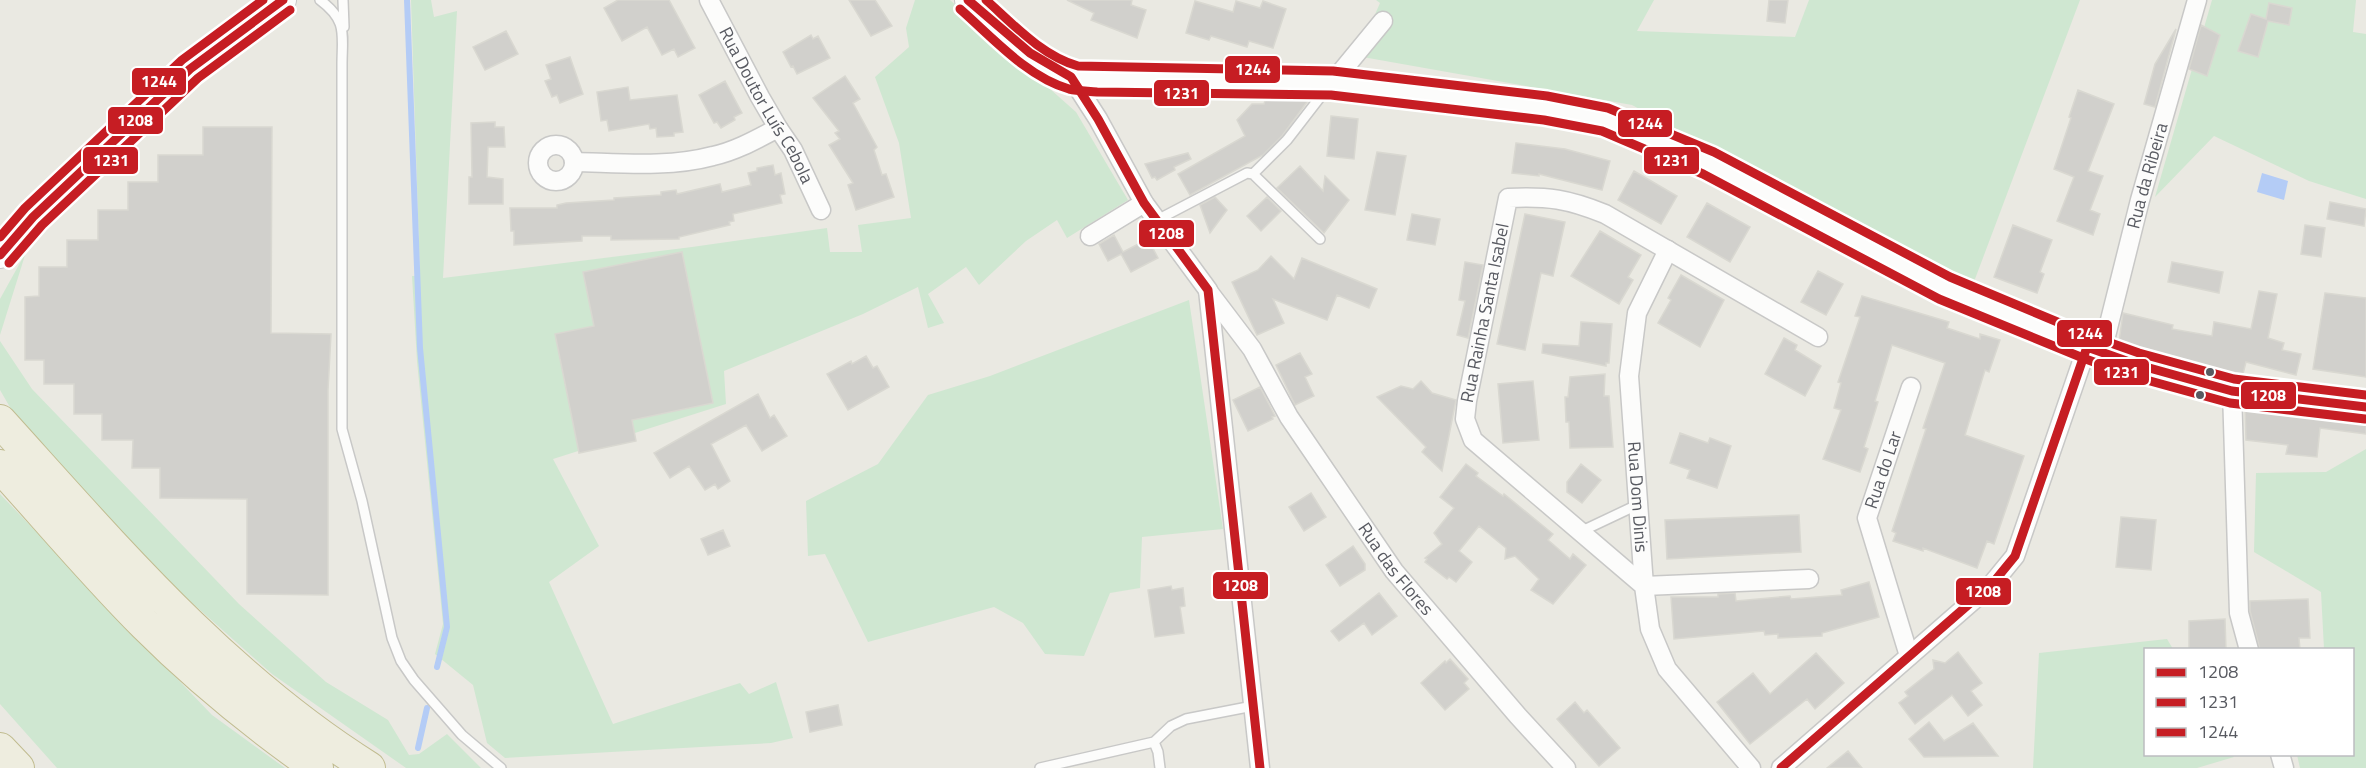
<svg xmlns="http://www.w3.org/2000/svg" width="2366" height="768" font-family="'Titillium Web',sans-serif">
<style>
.green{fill:#cfe7d1}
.water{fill:#b4ccf6}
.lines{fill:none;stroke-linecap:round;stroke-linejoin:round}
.stream{stroke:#b4ccf6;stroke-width:6}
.building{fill:#d1d0cc;stroke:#d9d8d1;stroke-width:1.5}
.lane-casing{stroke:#c8c8c7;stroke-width:12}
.street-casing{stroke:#c8c8c7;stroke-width:21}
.secondary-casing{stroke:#c8c8c8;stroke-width:28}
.highway-casing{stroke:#c1bc90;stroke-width:34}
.lane{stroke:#fcfcfb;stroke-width:9}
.street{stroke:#fcfcfb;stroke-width:18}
.secondary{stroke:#fcfcfb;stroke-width:26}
.highway{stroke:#eeeddf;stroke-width:32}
.bus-1-casing{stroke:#fff;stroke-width:14}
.bus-2-casing{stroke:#fff;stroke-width:14}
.bus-3-casing{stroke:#fff;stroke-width:14}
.bus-1{stroke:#c61d23;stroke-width:9}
.bus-2{stroke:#c61d23;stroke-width:9}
.bus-3{stroke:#c61d23;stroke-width:9}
.bus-dot{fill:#585a61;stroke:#fff;stroke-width:2}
.labels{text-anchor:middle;stroke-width:5;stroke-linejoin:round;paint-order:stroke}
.street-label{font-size:18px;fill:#585a61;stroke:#fff}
.line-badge{stroke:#fff;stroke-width:2}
.badge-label{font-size:16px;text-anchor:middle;font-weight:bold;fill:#fff}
</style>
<rect width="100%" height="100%" fill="#eae9e2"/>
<path class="green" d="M411 0H431L434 17 457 11 443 278 692 247 827 228 830 252H862L858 225 911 218 899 143 875 77 909 47 906 28 915 0H950L1076 112 1128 200 1067 238 1057 220 1026 241 979 285 966 267 928 294 944 323 928 328 918 287 863 314 724 371 726 404 553 459 599 546 549 582 613 724 740 683 749 694 776 682 793 738 771 743 505 758 487 743 473 685 435 654 443 624 417 361 412 276H420Z
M1376 0H1654L1637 31 1795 37 1809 0H2080L1972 287 1632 105 1357 56 1380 3Z
M2212 0H2356L2353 32 2366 34V199L2309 181 2214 136 2155 197Z
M26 252 0 335V299Z
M1189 300 1223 529 1142 537 1140 588 1110 593 1084 656 1045 654 1023 623 994 607 868 642 825 554 808 556 806 501 878 464 928 395 990 376Z
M0 341 32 389 239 604 326 682 388 720 409 755 419 754 447 734 481 768H406L272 674 163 577 11 409 0 390Z
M2366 449V768H2300L2297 755 2352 754V650L2324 649 2321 592 2254 552 2256 473 2326 472Z
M0 494 212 715 285 768H57L0 704Z
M2167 639 2173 649 2146 650V754H2232L2234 757 2197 768H2033L2039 653Z"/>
<path class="water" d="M2262 173 2288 181 2284 200 2257 192Z"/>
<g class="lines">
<path class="stream" d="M407 0 420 348 447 627 437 667
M418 748 427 708"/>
</g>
<path class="building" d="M618 0H669L695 48 678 57 674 49 662 55 647 27 622 41 604 8Z
M849 0H875L892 26 871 36Z
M1067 0H1132L1131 5 1146 10 1137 38 1091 20 1094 13Z
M1769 0H1788L1785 23 1767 21Z
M1195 1 1233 12 1236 1 1260 8 1263 1 1286 9 1273 48 1249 41 1247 47 1211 36 1209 40 1186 33Z
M2269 3 2292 8 2289 25 2268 21 2258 57 2238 51 2251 14 2266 19Z
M2201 25 2220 35 2207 76 2189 69Z
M2176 29 2155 107 2144 104 2155 64Z
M506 31 518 54 485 70 473 47Z
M811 35 813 39 818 36 830 58 797 74 793 66 791 67 783 52Z
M570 57 583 94 560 103 557 95 552 97 545 81 551 79 546 65Z
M845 76 860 99 853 103 877 147 874 150 882 175 886 174 894 197 856 210 848 185 853 183 829 145 840 139 835 133 839 131 813 98Z
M725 81 742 113 734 117 735 120 721 128 717 122 714 123 699 95Z
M628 87 630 100 677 95 683 132 674 133V136L657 137 656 128 650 129 649 124 609 131 607 120 601 121 597 92Z
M2078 90 2114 104 2088 171 2103 176 2090 210 2100 214 2093 235 2057 221 2074 177 2054 169 2071 118 2069 117Z
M1266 97 1310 98 1282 136 1263 155 1190 195 1178 174 1245 136 1237 120 1252 104H1264Z
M1331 116 1358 119 1354 159 1327 156Z
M495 122V127H504L505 147H488L487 177 503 179V204H469V177H472L471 123Z
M203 127H272L271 333 331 334 328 390V595L247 594V499L160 498V468H132L133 440H102V414H74V384H44V360H25V297L39 296V267H67V240H98V210H128V182H158V155H203Z
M1516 143 1565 149 1610 161 1602 190 1539 174V176L1512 173Z
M1377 152 1406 156 1395 215 1365 210Z
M1188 153 1191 159 1174 167 1175 170 1157 180 1155 177 1152 178 1145 164Z
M773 165 775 175 781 173 785 194 780 195 782 203 733 214 734 221 729 222 730 225 679 237V239L611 240V236H582V241L514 245V231H511L510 208H557V205L566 203 614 200V198L661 195V192L676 190 677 194 720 184 722 192 751 185 748 173 757 171V168Z
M1300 166 1323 191 1325 176 1349 200 1324 233 1277 188Z
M1634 171 1677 196 1661 224 1618 200Z
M1215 197 1227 210 1210 233 1200 205Z
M1267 197 1281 211 1261 231 1247 216Z
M2330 202 2366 209 2364 226 2327 219Z
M1707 203 1750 227 1730 262 1687 237Z
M1412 214 1440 219 1435 245 1407 240Z
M1525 214 1565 222 1553 276 1541 273 1525 350 1497 344Z
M2013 225 2052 240 2040 272 2044 274 2037 293 1994 277Z
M2305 225 2325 228 2321 257 2301 254Z
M1600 231 1641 255 1628 277 1633 280 1619 304 1571 276Z
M1114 235 1123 252 1148 239 1158 258 1131 272 1121 254 1108 261 1099 244Z
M682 252 713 403 632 420 636 441 579 453 555 334 594 326 583 272Z
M1271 256 1294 279 1302 258 1377 289 1369 308 1337 295 1327 320 1273 299 1284 323 1257 335 1232 282 1258 270Z
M1465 262 1483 265 1468 338 1457 335 1465 301 1459 300Z
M2172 262 2223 272 2219 293 2168 282Z
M1818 271 1843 284 1826 315 1801 302Z
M1681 275 1724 300 1700 347 1658 323 1671 300 1668 298Z
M2259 291 2277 294 2268 338 2284 343 2282 350 2301 354 2296 375 2246 362 2243 374 2190 364 2119 342 2123 313 2173 325 2172 329 2212 336 2214 322 2251 329Z
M2325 293 2366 298V377L2313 369Z
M1862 296 1949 322 1947 328 1980 339V334L2000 340 1989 372 1985 370 1965 435 2024 456 1994 544 1987 541 1977 568 1923 548V551L1893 541 1896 533 1892 531 1926 429 1923 428 1945 363 1892 345 1875 401 1878 402 1864 447 1868 449 1860 472 1823 459 1841 410 1834 408 1841 383 1838 382 1860 317 1855 316Z
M1581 322 1612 324 1609 363H1606V366L1542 353 1543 344 1579 346Z
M1784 338 1797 345 1795 350 1821 366 1805 396 1765 374Z
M1300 353 1312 374 1305 377 1314 396 1295 405 1276 365Z
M866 356 873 368 877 366 889 387 848 410 827 374 851 361 852 364Z
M1605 374 1604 396H1609L1613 447 1570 448 1569 422H1566L1565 397H1568L1570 377Z
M1421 381 1432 393 1456 400 1442 471 1422 452 1426 447 1377 397 1401 386 1413 389Z
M1533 381 1539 440 1503 443 1498 384Z
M1260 387 1275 416 1272 417 1273 419 1248 431 1233 400Z
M758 394 770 418 774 415 787 436 762 451 746 425 711 444 730 481 718 489 715 484 705 490 689 466 670 478 654 453Z
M2245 408 2366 422V434L2320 428 2317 457 2286 454 2288 445 2246 440Z
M1680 433 1708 443 1710 438 1731 446 1717 488 1687 478 1690 470 1670 463Z
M1466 464 1478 473 1476 476 1503 496 1504 494 1553 534 1548 540 1570 559 1573 554 1586 565 1553 604 1531 590 1539 579 1515 556 1505 559 1506 548 1479 526 1459 551 1472 562 1456 582 1449 577 1447 579 1425 562 1427 559 1425 558 1442 544 1434 533 1454 508 1440 497Z
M1581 464 1601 480 1582 503 1567 492V482Z
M1311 493 1326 517 1304 531 1289 507Z
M1799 515 1801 552 1667 559 1665 520Z
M2121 517 2156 520 2151 570 2116 567Z
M723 530 730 546 708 555 701 539Z
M1353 546 1365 564V570L1340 586 1326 565Z
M1869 582 1879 617 1822 633V636L1778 638V634L1765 635 1764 631 1674 639 1671 597H1718V594L1735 593 1736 601 1790 596 1791 599 1842 595 1841 590Z
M1171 586 1172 590 1183 588 1185 606 1180 607 1184 633 1155 637 1148 590Z
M1379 593 1397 616 1372 635 1364 623 1339 641 1331 631Z
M2308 599 2310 638H2299L2300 650H2260L2250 611V601Z
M2225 619 2226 650H2189V621Z
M1958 652 1982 683 1971 691 1982 705 1968 716 1952 695 1915 724 1899 703 1908 696 1905 692 1934 669 1933 660 1945 663Z
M1816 653 1844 683 1815 709 1807 699 1750 744 1717 702 1753 673 1770 694Z
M1450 659 1468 679 1464 683 1469 689 1445 710 1421 683 1445 661 1446 663Z
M1575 702 1584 713 1587 710 1620 748 1599 766 1557 719Z
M838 705 842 725 810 732 806 712Z
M1929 722 1944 741 1973 723 1998 756 1924 757 1909 739Z
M1848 751 1862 768H1827Z"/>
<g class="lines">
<defs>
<path id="lane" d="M320 0C348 21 342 34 342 65V429L362 501 392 638 401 661 414 680 462 735 501 768
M343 0 344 27
M1253 174 1320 239
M1157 220 1247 173 1253 174 1287 140 1328 87
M1582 531 1637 505
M1040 768 1154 742
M1160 768 1158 752 1154 742 1171 726 1186 719 1253 706"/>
<g id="street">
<path id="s1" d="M709 0 760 97 778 128 793 150 821 210"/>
<path d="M1071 77 1098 119 1144 203 1208 290 1260 768"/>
<path d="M1332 83 1383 21"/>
<circle cx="556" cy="163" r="18"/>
<path d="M574 162C620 163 668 168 713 156 736 151 757 139 778 128"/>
<path d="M1090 236 1144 203"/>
<path id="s2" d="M1668 250 1637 313 1629 376 1644 586 1809 579"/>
<path id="s3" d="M1208 291 1252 349 1289 417 1394 571 1518 716 1566 768"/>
<path id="s4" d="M2102 352 2140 200 2197 0"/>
<path d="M2232 391 2239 613 2249 650"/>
<path id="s5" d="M1909 656 1867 518 1911 387"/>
<path d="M2280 754 2284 768"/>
<path id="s6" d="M1751 768 1667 669 1650 629 1644 586 1473 440 1465 419 1467 401 1508 198C1548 196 1568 199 1605 214L1818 337"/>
<path d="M1781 768 1992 584 2015 556 2087 347"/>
</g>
<path id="secondary" d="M968 0C996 24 1035 64 1069 76 1077 79 1088 79 1097 80L1332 83 1546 108 1605 119 1708 163 1945 288 2087 347 2135 364 2232 391 2366 407
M0 255 33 217 190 69 283 0"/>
<path id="highway" d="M0 421C114 547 224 677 369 768
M0 466C48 519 94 574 145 625 198 678 256 725 317 768
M0 749 18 768"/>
</defs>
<use href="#lane" class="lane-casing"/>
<use href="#street" class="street-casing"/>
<use href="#secondary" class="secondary-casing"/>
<use href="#highway" class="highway-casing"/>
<use href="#lane" class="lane"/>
<use href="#street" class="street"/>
<use href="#secondary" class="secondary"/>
<use href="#highway" class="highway"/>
<defs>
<path id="bus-1" d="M968 0 1030 53 1071 77
M1071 77 1098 119 1144 203 1208 290 1260 768
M0 255 33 217 190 69 283 0
M2087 347 2135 364 2232 391 2366 407
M1781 768 1992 584 2015 556 2087 347"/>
<path id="bus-2" d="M960 9C992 37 1027 77 1069 89 1078 91 1088 91 1097 92L1331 95 1544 120 1602 131 1703 174 1939 299 2083 358 2132 376 2230 403 2365 419
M9 263 42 225 198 78 290 10"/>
<path id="bus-3" d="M986 0C1013 24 1042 56 1078 66L1333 71 1547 96 1608 108 1714 152 1950 277 2091 336 2139 353 2234 379 2366 395
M0 237 25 208 182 60 263 0"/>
</defs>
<use href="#bus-1" class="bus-1-casing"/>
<use href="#bus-2" class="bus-2-casing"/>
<use href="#bus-3" class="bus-3-casing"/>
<use href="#bus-1" class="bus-1"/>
<use href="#bus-2" class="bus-2"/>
<use href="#bus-3" class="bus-3"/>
</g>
<g class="bus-dot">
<circle cx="2210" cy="372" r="5"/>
<circle cx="2200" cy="395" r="5"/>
</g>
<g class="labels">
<g class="street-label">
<text dy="6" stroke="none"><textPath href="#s1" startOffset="120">Rua Doutor Luís Cebola</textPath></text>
<text dy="6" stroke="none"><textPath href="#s4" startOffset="182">Rua da Ribeira</textPath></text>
<text dy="6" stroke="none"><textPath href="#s6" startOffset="572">Rua Rainha Santa Isabel</textPath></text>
<text dy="6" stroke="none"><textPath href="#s5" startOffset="195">Rua do Lar</textPath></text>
<text dy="6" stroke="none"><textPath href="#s2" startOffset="255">Rua Dom Dinis</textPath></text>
<text dy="6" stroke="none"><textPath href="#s3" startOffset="336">Rua das Flores</textPath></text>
</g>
</g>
<g class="line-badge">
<rect x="1224" y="55" width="57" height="29" rx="6" fill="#c61d23"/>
<rect x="131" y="67" width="56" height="29" rx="6" fill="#c61d23"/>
<rect x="1153" y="79" width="57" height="28" rx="6" fill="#c61d23"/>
<rect x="107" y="106" width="57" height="29" rx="6" fill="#c61d23"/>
<rect x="1617" y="109" width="56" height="29" rx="6" fill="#c61d23"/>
<rect x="82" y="146" width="57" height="29" rx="6" fill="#c61d23"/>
<rect x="1643" y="146" width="57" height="29" rx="6" fill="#c61d23"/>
<rect x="1138" y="219" width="57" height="29" rx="6" fill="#c61d23"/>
<rect x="2056" y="319" width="57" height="29" rx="6" fill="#c61d23"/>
<rect x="2093" y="358" width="57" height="28" rx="6" fill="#c61d23"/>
<rect x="2240" y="381" width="57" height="29" rx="6" fill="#c61d23"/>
<rect x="1212" y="571" width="57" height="29" rx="6" fill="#c61d23"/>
<rect x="1955" y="577" width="57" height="29" rx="6" fill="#c61d23"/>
</g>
<g class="badge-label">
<text x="1253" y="75">1244</text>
<text x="159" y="87">1244</text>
<text x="1181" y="99">1231</text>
<text x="135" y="126">1208</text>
<text x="1645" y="129">1244</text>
<text x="111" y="166">1231</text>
<text x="1671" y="166">1231</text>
<text x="1166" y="239">1208</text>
<text x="2085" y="339">1244</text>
<text x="2121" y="378">1231</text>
<text x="2268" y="401">1208</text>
<text x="1240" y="591">1208</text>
<text x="1983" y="597">1208</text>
</g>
<rect x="2144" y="648" width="210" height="108" fill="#ffffff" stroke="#bcbdc0" stroke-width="1.5"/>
<rect x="2156" y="668" width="30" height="9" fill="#c61d23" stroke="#bcbdc0" stroke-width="1.5"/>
<text x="2198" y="678" font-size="18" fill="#585a61">1208</text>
<rect x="2156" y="698" width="30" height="9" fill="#c61d23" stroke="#bcbdc0" stroke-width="1.5"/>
<text x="2198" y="708" font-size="18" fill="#585a61">1231</text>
<rect x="2156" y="728" width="30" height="9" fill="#c61d23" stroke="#bcbdc0" stroke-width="1.5"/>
<text x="2198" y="738" font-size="18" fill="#585a61">1244</text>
</svg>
